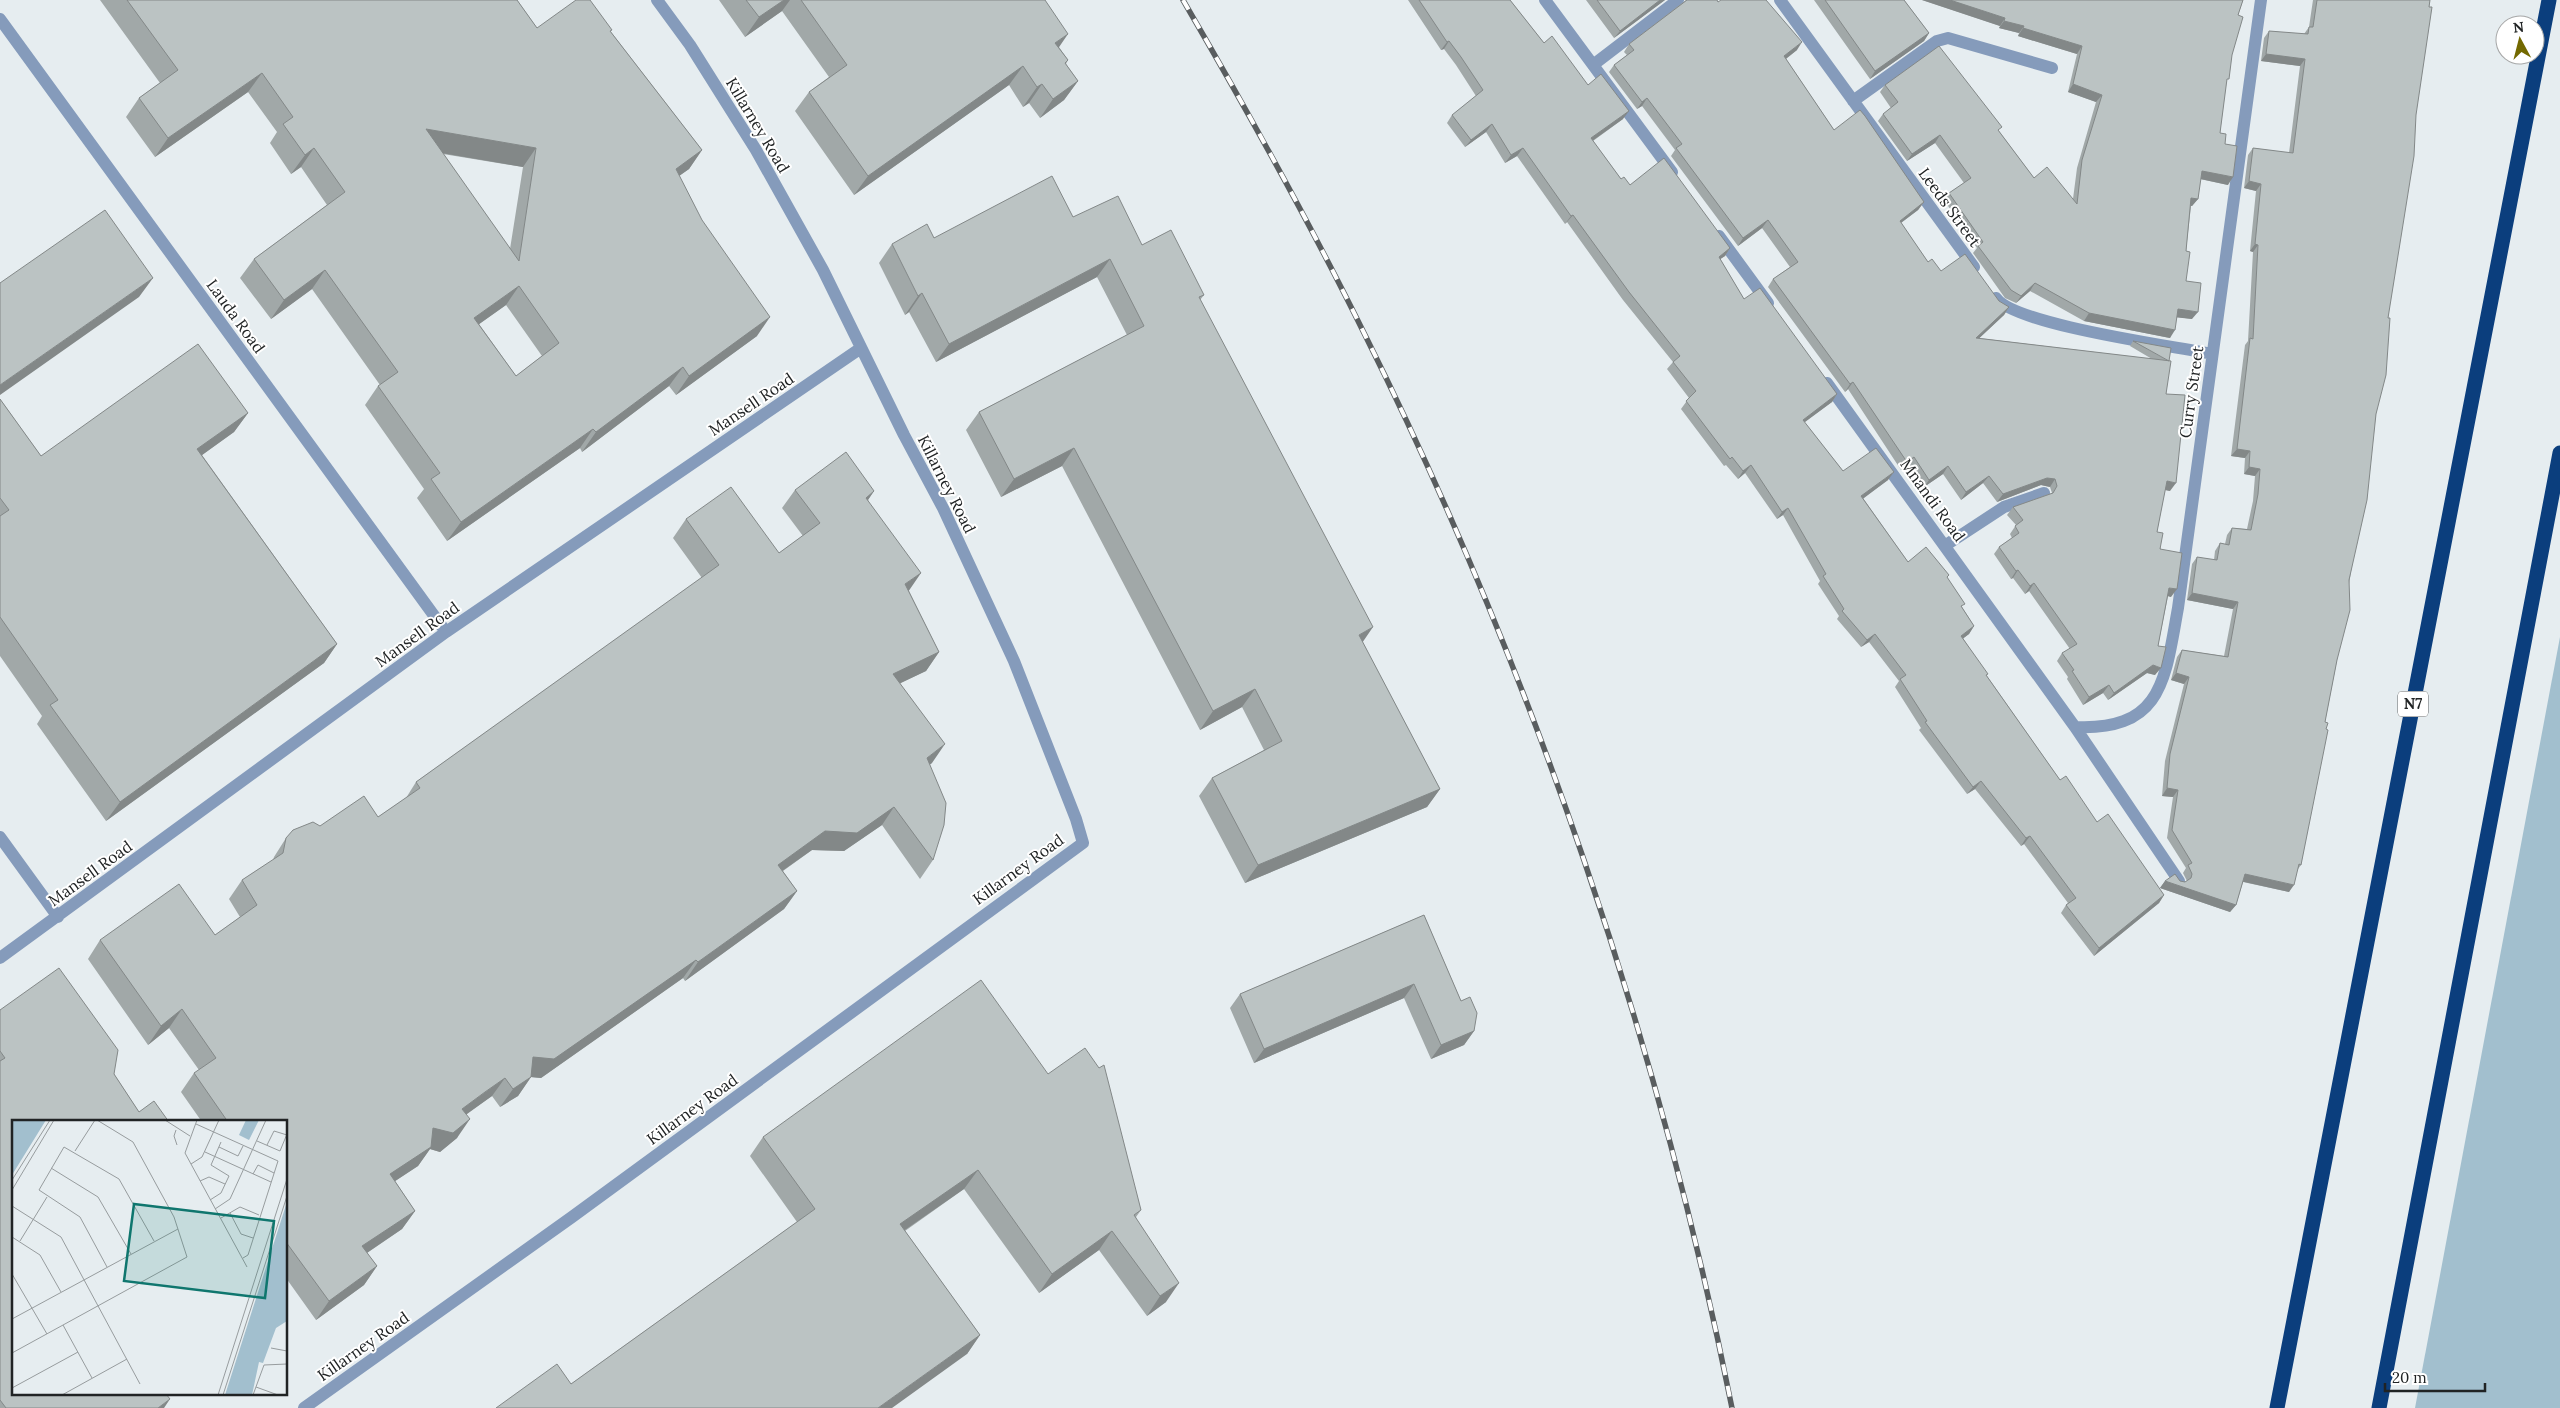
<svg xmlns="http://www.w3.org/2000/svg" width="2560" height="1408" font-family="Lora,serif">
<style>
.green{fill:#a2bfce}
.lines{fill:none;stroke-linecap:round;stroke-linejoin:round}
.minor{stroke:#859bbb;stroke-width:12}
.motorway{stroke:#0b3e7d;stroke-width:15}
.rail-casing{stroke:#595d5f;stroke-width:5.5}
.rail{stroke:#fff;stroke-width:4;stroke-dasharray:11;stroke-linecap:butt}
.wall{fill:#a1a8a8;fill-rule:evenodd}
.shaded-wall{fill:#838888}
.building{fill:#bbc3c3;stroke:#838888;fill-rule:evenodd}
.labels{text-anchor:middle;stroke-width:4;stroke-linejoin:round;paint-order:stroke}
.shield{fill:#fff;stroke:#636566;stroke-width:1}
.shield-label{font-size:15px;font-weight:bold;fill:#202324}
.street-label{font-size:16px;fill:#202324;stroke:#fff}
.inset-road{fill:none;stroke:#979c9e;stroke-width:1}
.view{fill:#0f766e;fill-opacity:0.15;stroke:#0f766e;stroke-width:2.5}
.inset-edge{fill:none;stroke:#202324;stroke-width:2.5}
</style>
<rect width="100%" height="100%" fill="#e6edf0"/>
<path class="green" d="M2560 637V1408H2415Z"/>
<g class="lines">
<path class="minor" d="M1545 0 1672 172
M1780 0 1974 267
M0 19 446 632
M1593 65 1678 0
M1853 101 1937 41 1948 38 2052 68
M1719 236 1768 303
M1996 298C2016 325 2173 346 2212 354
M1827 383 2075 727 2179 881
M1946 545 2004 507 2044 493
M2075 727C2163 731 2165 679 2178 608L2261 0
M0 837 58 917
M0 958 446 632 861 348
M304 1408 572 1217 1083 843 1076 819 1014 661 943 508 904 435 823 270 756 150 690 45 657 0"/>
<path class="motorway" d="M2277 1408 2549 0
M2379 1408 2560 453"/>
<defs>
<path id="rail" d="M1183 0C1247 110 1309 221 1365 335 1532 670 1659 1041 1732 1408"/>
</defs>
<use href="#rail" class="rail-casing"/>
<use href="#rail" class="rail"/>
</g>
<path class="wall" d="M100 0H517L537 28 611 32 702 150 689 169 679 176 757 336 676 395 669 386 582 452 580 448 447 541 417 498 424 489 365 405 378 386 380 385 312 289 271 319 240 278 254 259 327 205 301 167 291 174 270 143 277 132 248 92 155 157 126 117 139 98 160 83ZM443 154 523 167 510 249ZM506 305 542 356 516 376 479 324Z
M719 0H1045L1059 47 1068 60 1066 64 1078 81 1064 100 1040 118 1029 103 1023 107 1009 85 854 195 795 111 809 92 829 77 782 11 745 37Z
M1408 0H1510L1544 43 1623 119 1593 141 1621 179 1730 248 1725 256 1720 259 1744 299 1837 394 1832 402 1804 422 1843 471 1888 480 1863 498 1908 562 1947 577 1962 607 1974 626 1969 634 1963 638 1987 676 2060 780 2097 822 2164 895 2159 903 2094 956 2061 913 2066 905 2068 903 2024 844 2021 846 1975 789 1967 794 1919 730 1921 728 1895 687 1899 681 1869 642 1861 647 1837 619 1839 616 1818 584 1820 581 1783 515 1777 519 1745 473 1738 479 1726 465 1724 466 1681 409 1689 398 1667 369 1673 362 1623 300 1567 222 1565 224 1517 156 1505 163 1486 132 1465 147 1447 123 1452 115 1476 96 1456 65 1444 49 1441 50Z
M1586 0H1665L1614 38Z
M1686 0H1717L1718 2 1797 50 1786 59 1834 130 1924 202 1918 210 1901 223 1928 262 1941 271 1999 301 2009 307 2004 315 1979 338 2152 359 2130 346 2133 341 2169 361 2166 394 2170 491 2165 490 2157 532 2171 597 2168 596 2158 646 2155 675 2147 673 2108 700 2103 693 2083 705 2067 679 2068 677 2057 661 2062 653 2070 649 2029 591 2025 594 2013 578 2011 579 1994 554 1999 547 2012 538 2010 534 2016 525 2007 515 2013 507 2052 493 2050 487 2041 485 1997 502 1983 483 1961 500 1943 474 1924 487 1908 465 1901 470 1848 389 1845 392 1768 287 1773 279 1790 267 1762 228 1738 246 1671 156 1675 150 1642 106 1637 109 1609 72 1614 65 1627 55 1624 52 1629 44Z
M1814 0H1904L1929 33 1924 41 1870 79Z
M1922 0H2243L2238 15 2226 83 2220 133 2225 144 2228 185 2200 179 2198 199 2192 206H2191L2186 251V281L2192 319 2177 317 2170 338 2084 321 2030 291 2016 303 2005 298 1973 253 1977 248 1944 200 1949 193 1964 183 1935 143 1907 161 1878 121 1883 114 1891 108 1880 92 1885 85 1999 131 2034 178 2073 199 2077 168 2096 102 2068 92 2077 54 2018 36 2019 33 1999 28 2000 26Z
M2313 0H2430L2388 318 2376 414 2337 660 2325 722 2326 729 2301 865 2298 869 2289 892 2243 882 2236 905 2230 912 2160 888 2165 881H2180L2185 882 2187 881 2183 873 2186 868 2167 838 2173 797 2162 796 2165 761 2184 684 2171 680 2177 657 2182 650 2224 656 2233 609 2187 600 2192 564 2197 557 2214 560 2215 551 2220 543 2225 544 2227 535 2232 528 2247 529 2253 501 2255 476 2244 474 2245 458 2231 456 2245 345 2248 341 2253 252 2250 251 2256 191 2244 188 2248 155 2253 148 2289 153 2300 66 2261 61 2264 38 2269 31 2304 34 2309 27Z
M1073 217 1142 245 1204 295 1200 300 1363 643 1440 789 1427 807 1245 883 1199 796 1212 778 1264 750 1242 707 1200 730 1062 466 1001 497 966 430 979 412 1127 335 1097 277 936 362 909 312 905 315 879 263 892 244Z
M0 399 41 456 248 413 234 432 202 455 337 644 324 663 106 821 37 724 42 716 0 656Z
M795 490 874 491 868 500 909 591 939 652 926 671 900 683 932 763 930 764 933 860 920 879 882 825 844 851 812 850 783 871 797 891 784 909 685 981 683 978 541 1078 531 1077 518 1096 500 1107 492 1096 466 1114 457 1138 440 1152 430 1149 418 1166 395 1181 415 1211 402 1229 367 1253 377 1266 364 1285 316 1320 286 1278V1122H202L181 1092 194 1073 199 1070 169 1028 148 1045 88 959 100 940 215 935 240 917 229 899 242 880 273 860 274 857 286 838 320 826 378 817 406 798 416 782 702 578 673 538 686 519 779 553 803 536 782 508Z
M1424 915 1474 1031 1464 1045 1431 1059 1404 998 1254 1063 1230 1008 1240 994Z
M0 1010 114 1074 139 1112 169 1122H14V1394L164 1408H0Z
M1099 1068 1141 1210 1136 1217 1166 1302 1147 1316 1099 1250 1039 1293 964 1189 905 1231 980 1335 967 1354 571 1384 797 1222 750 1156 763 1137 1048 1074Z"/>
<path class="shaded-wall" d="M784 0H790L782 11 745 37 759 17Z
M1660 0H1665L1614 38 1620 31Z
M1922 0H1950L2005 18 2000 26Z
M2004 21 2024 26 2019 33 1999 28Z
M2023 28 2082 46 2077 54 2018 36Z
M1929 33 1924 41 1870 79 1875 71Z
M1068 34 1055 53V43Z
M1449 41 1444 49 1441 50 1447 42Z
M1802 42 1797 50 1779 64 1784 56Z
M2266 54 2305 59 2300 66 2261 61Z
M1023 66 1009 85 854 195 868 176Z
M262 73 248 92 155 157 168 138Z
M1078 81 1064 100 1040 118 1053 99Z
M1042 84 1029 103 1023 107 1037 87Z
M2073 84 2102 95 2096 102 2068 92Z
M1647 98 1642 106 1637 109 1642 102Z
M1629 111 1623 119 1585 146 1591 138Z
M1492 124 1486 132 1465 147 1471 140Z
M426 129 536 148 523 167 412 148Z
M1940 135 1935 143 1907 161 1912 154Z
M314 148 301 167 291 174 305 155Z
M1523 148 1517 156 1505 163 1511 155Z
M702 150 689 169 662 188 676 169Z
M2202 171 2233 177 2228 185 2196 178Z
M2249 181 2261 184 2256 191 2244 188Z
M2191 198 2198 199 2192 206 2186 205Z
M1924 202 1918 210 1894 228 1900 221Z
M1573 215 1567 222 1565 224 1571 216Z
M1768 220 1762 228 1738 246 1743 238Z
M2255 244 2258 245 2253 252 2250 251Z
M1730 248 1725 256 1713 264 1719 257Z
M1110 259 1097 277 936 362 949 344Z
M325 270 312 289 271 319 284 300Z
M153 278 139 297 0 395V385Z
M2035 283 2030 291 2016 303 2021 296Z
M519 286 506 305 461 337 474 318Z
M922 293 909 312 905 315 918 296Z
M2009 307 2004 315 1971 346 1976 338Z
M2178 309 2198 312 2192 319 2173 317Z
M2089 313 2175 330 2170 338 2084 321Z
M770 317 757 336 676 395 689 376Z
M683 367 669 386 582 452 596 432Z
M1853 382 1848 389 1845 392 1850 384Z
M1837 394 1832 402 1797 428 1803 420Z
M248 413 234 432 184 468 197 449Z
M593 429 580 448 447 541 461 522Z
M1074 448 1062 466 1001 497 1014 479Z
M2237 449 2250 451 2245 458 2231 456Z
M1914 457 1908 465 1901 470 1907 462Z
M1751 465 1745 473 1738 479 1743 471Z
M1948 466 1943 474 1924 487 1929 480Z
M2249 467 2260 469 2255 476 2244 474Z
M1894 472 1888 480 1856 504 1861 496Z
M1989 476 1983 483 1961 500 1966 492Z
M2047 478 2055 479 2050 487 2041 485 1997 502 2003 494Z
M2167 481 2176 483 2170 491 2161 489Z
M874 491 861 510 866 498Z
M1788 508 1783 515 1777 519 1782 512Z
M2018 570 2013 578 2011 579 2016 571Z
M921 573 908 592 905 584Z
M2034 583 2029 591 2025 594 2030 586Z
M2169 588 2177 589 2171 597 2164 595Z
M2192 593 2238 602 2233 609 2187 600Z
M1974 626 1969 634 1956 644 1961 636Z
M1373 627 1360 646 1359 635Z
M1875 634 1869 642 1861 647 1867 640Z
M337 644 324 663 106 821 120 802Z
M939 652 926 671 880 693 893 674Z
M2153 665 2161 668 2155 675 2147 673 2108 700 2114 693Z
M2176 673 2189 677 2184 684 2171 680Z
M2109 685 2103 693 2083 705 2089 697Z
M1255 689 1242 707 1200 730 1213 711Z
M945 744 932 763 914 776 927 758Z
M1981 781 1975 789 1967 794 1973 787Z
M2167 788 2178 790 2173 797 2162 796Z
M1440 789 1427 807 1245 883 1258 865Z
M894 807 882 825 844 851 812 850 765 883 778 865 825 831Z
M2030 836 2024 844 2021 846 2026 838Z
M2245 874 2294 885 2289 892 2240 881Z
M2165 881 2236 905 2230 912 2160 888Z
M797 891 784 909 685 981 698 962Z
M2164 895 2159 903 2094 956 2099 948Z
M696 960 683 978 541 1078 520 1076 533 1057Z
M1414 984 1404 998 1254 1063 1264 1049Z
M182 1009 169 1028 148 1045 161 1026Z
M1474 1031 1464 1045 1431 1059 1441 1045Z
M531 1077 518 1096 500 1107 513 1089Z
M505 1078 492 1096 449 1127 462 1109Z
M470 1119 457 1138 440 1152 430 1149 418 1166 377 1193 390 1174 433 1128Z
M978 1170 964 1189 886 1243 900 1224Z
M415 1211 402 1229 349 1265 362 1246Z
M1112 1231 1099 1250 1039 1293 1052 1274Z
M377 1266 364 1285 316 1320 329 1301Z
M1179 1283 1166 1302 1147 1316 1160 1296Z
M980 1335 967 1354 892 1408H878Z
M170 1399 164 1408H158Z"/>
<path class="building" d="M127 0H517L537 28 576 0H590L612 30 610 31 702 150 676 169 702 220 770 317 689 376 683 367 596 432 593 429 461 522 431 479 440 473 378 386 398 372 325 270 284 300 254 259 345 192 314 148 305 155 283 124 293 117 262 73 168 138 139 98 178 70ZM426 129 536 148 519 261ZM519 286 559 343 516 376 474 318Z
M746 0H784L759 17Z
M801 0H1045L1068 34 1055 43 1068 60 1065 63 1078 81 1053 99 1042 84 1037 87 1023 66 868 176 809 92 847 65Z
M1419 0H1510L1544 43 1552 36 1588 85 1601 74 1629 111 1591 138 1621 179 1624 177 1630 185 1664 158 1730 248 1719 257 1744 299 1760 288 1837 394 1803 420 1843 471 1876 448 1894 472 1861 496 1908 562 1926 547 1949 575 1947 577 1965 604 1961 606 1974 626 1961 636 1988 674 1986 675 2060 780 2066 776 2097 822 2108 814 2164 895 2099 948 2066 905 2076 898 2030 836 2026 838 1981 781 1973 787 1925 722 1927 721 1900 679 1906 675 1875 634 1867 640 1842 611 1844 609 1823 576 1826 574 1788 508 1782 512 1751 465 1743 471 1732 457 1730 459 1686 401 1696 391 1673 362 1680 356 1629 292 1573 215 1571 216 1523 148 1511 155 1492 124 1471 140 1452 115 1483 90 1461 57 1449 41 1447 42Z
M1597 0H1660L1620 31Z
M1687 0H1717L1718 2 1721 0H1766L1802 42 1784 56 1834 130 1860 110 1865 116 1924 202 1900 221 1928 262 1932 259 1941 271 1965 254 1999 301 2009 307 1976 338 2171 361 2166 394 2185 395 2176 483 2167 481 2157 532 2163 533 2160 549 2182 553 2177 589 2169 588 2158 646 2166 647 2161 668 2153 665 2114 693 2109 685 2089 697 2072 671 2074 670 2062 653 2077 644 2034 583 2030 586 2018 570 2016 571 1999 547 2019 533 2015 526 2023 520 2013 507 2053 493 2057 486 2055 479 2047 478 2003 494 1989 476 1966 492 1948 466 1929 480 1914 457 1907 462 1853 382 1850 384 1773 279 1798 262 1768 220 1743 238 1676 148 1682 144 1647 98 1642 102 1614 65 1634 50 1629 44Z
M1825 0H1904L1929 33 1875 71Z
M1950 0H2243L2238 15 2243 17 2232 55 2229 79H2227L2220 133 2226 134 2225 144 2237 146 2233 177 2202 171 2198 199 2191 198 2186 251 2190 252 2186 281 2201 283 2198 312 2178 309 2175 330 2089 313 2035 283 2021 296 2011 290 1978 246 1983 242 1949 193 1971 178 1940 135 1912 154 1883 114 1898 102 1885 85 1939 46 2002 127 1998 130 2034 178 2047 167 2077 204 2082 160 2102 95 2073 84 2082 46 2023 28 2024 26 2004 21 2005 18Z
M2317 0H2430L2429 7H2432L2416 115 2414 156 2388 318H2390L2386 375 2376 414 2367 500 2349 580 2350 610 2337 660 2325 722 2328 723 2326 729 2328 730 2301 865 2299 864 2294 885 2245 874 2236 905 2165 881 2175 874 2180 881 2185 882 2191 878 2192 874 2188 865 2192 863 2172 830 2178 790 2167 788 2170 754 2189 677 2176 673 2182 650 2228 657 2238 602 2192 593 2197 557 2217 560 2220 543 2229 545 2232 528 2251 530 2258 494 2260 469 2249 467 2250 451 2237 449 2250 338 2253 339 2258 245 2255 244 2261 184 2249 181 2253 148 2293 153 2305 59 2266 54 2269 31 2308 34 2309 27H2313Z
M1052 176 1073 217 1118 196 1142 245 1171 230 1204 295 1199 297 1373 627 1359 635 1440 789 1258 865 1212 778 1282 741 1255 689 1213 711 1074 448 1014 479 979 412 1144 326 1110 259 949 344 922 293 918 296 892 244 927 224 934 238Z
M105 210 153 278 0 385V283Z
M2133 341 2171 348 2169 361Z
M198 344 248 413 197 449 337 644 120 802 50 705 58 700 0 617V516L9 510 0 498V399L41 456Z
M846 452 874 491 866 498 921 573 905 584 939 652 893 674 945 744 927 758 946 803 944 825 933 860 894 807 857 833 825 831 778 865 797 891 698 962 696 960 554 1059 533 1057 531 1077 513 1089 505 1078 485 1092 462 1109 470 1119 453 1133 433 1128 431 1147 390 1174 415 1211 362 1246 377 1266 329 1301 286 1242V1122H228L194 1073 216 1058 182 1009 161 1026 100 940 179 884 215 935 257 905 242 880 283 853 286 838 293 830 313 822 320 826 364 796 378 817 420 788 416 782 719 565 686 519 731 487 779 553 820 523 795 490Z
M1424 915 1461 1001 1470 997 1477 1013 1474 1031 1441 1045 1414 984 1264 1049 1240 994Z
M59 968 118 1050 114 1074 139 1112 154 1101 169 1122H14V1394H166L170 1399 158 1408H6L0 1400V1061L5 1058 0 1051V1010Z
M981 980 1048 1074 1085 1048 1099 1068 1104 1065 1141 1210 1134 1215 1179 1283 1160 1296 1112 1231 1052 1274 978 1170 900 1224 980 1335 878 1408H496L557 1364 571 1384 815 1209 763 1137Z"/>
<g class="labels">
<rect class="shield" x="2398" y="691.5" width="30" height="25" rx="4"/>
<g class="shield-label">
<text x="2413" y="709">N7</text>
</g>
<g class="street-label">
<text transform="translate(758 125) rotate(59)" y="6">Killarney Road</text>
<text transform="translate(1950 207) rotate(54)" y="6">Leeds Street</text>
<text transform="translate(236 316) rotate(54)" y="6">Lauda Road</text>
<text transform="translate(2191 392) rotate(-82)" y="6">Curry Street</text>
<text transform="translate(751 404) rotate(-34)" y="6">Mansell Road</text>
<text transform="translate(947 484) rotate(63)" y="6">Killarney Road</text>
<text transform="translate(1933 500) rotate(54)" y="6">Mnandi Road</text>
<text transform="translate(417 634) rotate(-36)" y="6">Mansell Road</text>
<text transform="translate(1018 869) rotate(-36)" y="6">Killarney Road</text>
<text transform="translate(90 873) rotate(-36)" y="6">Mansell Road</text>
<text transform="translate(692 1109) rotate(-36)" y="6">Killarney Road</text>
<text transform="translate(363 1346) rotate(-35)" y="6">Killarney Road</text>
</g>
</g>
<g transform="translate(12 1120)">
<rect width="275" height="275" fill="#e6edf0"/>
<path d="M0 0H34L0 55ZM234 0H247L237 20 227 15ZM275 82V201L264 208 251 243 247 242 240 275H213Z" fill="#a2bfce"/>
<path class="inset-road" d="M153 0 178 16M185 0 173 33 235 147M184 4 266 41 236 135 231 138M164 10 162 16 165 25M245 21 268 31 275 14M255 25 262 11 275 15M207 27 226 36 231 26M63 31 83 0M193 32 259 62M179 44 190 37 207 0M39 48 86 77 119 134M241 54 246 45 262 53M0 60 38 0M188 61 197 57 213 64M0 70 42 0M198 80 209 73 217 56 199 45 209 22M0 86 49 117 128 264M203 89 218 79 254 0M218 93 229 114 241 118M209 98 228 87 247 95M0 117 28 135 49 172M8 121 35 77M95 147 68 97 27 70 52 27 107 59 142 121M0 154 35 214M0 199 166 109M51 205 80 258M259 228 275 231M0 233 175 137 162 97 121 22 85 0M244 267 266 275M0 268 66 232M50 275 115 239M206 275 275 59M211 275 275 76M241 275 252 245 275 244"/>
<path class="view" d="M122 84 262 101 253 178 112 161Z"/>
<rect width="275" height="275" class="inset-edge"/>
</g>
<g transform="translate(2520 40) rotate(353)"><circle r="24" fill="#ffffff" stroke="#a6a7a7"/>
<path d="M0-4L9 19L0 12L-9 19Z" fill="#736901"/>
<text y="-8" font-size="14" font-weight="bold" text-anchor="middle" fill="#202324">N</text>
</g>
<path d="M2385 1383v8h100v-8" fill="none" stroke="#202324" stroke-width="2.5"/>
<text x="2392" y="1383" font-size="15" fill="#202324" stroke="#ffffff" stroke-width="4" paint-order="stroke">20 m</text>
</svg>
